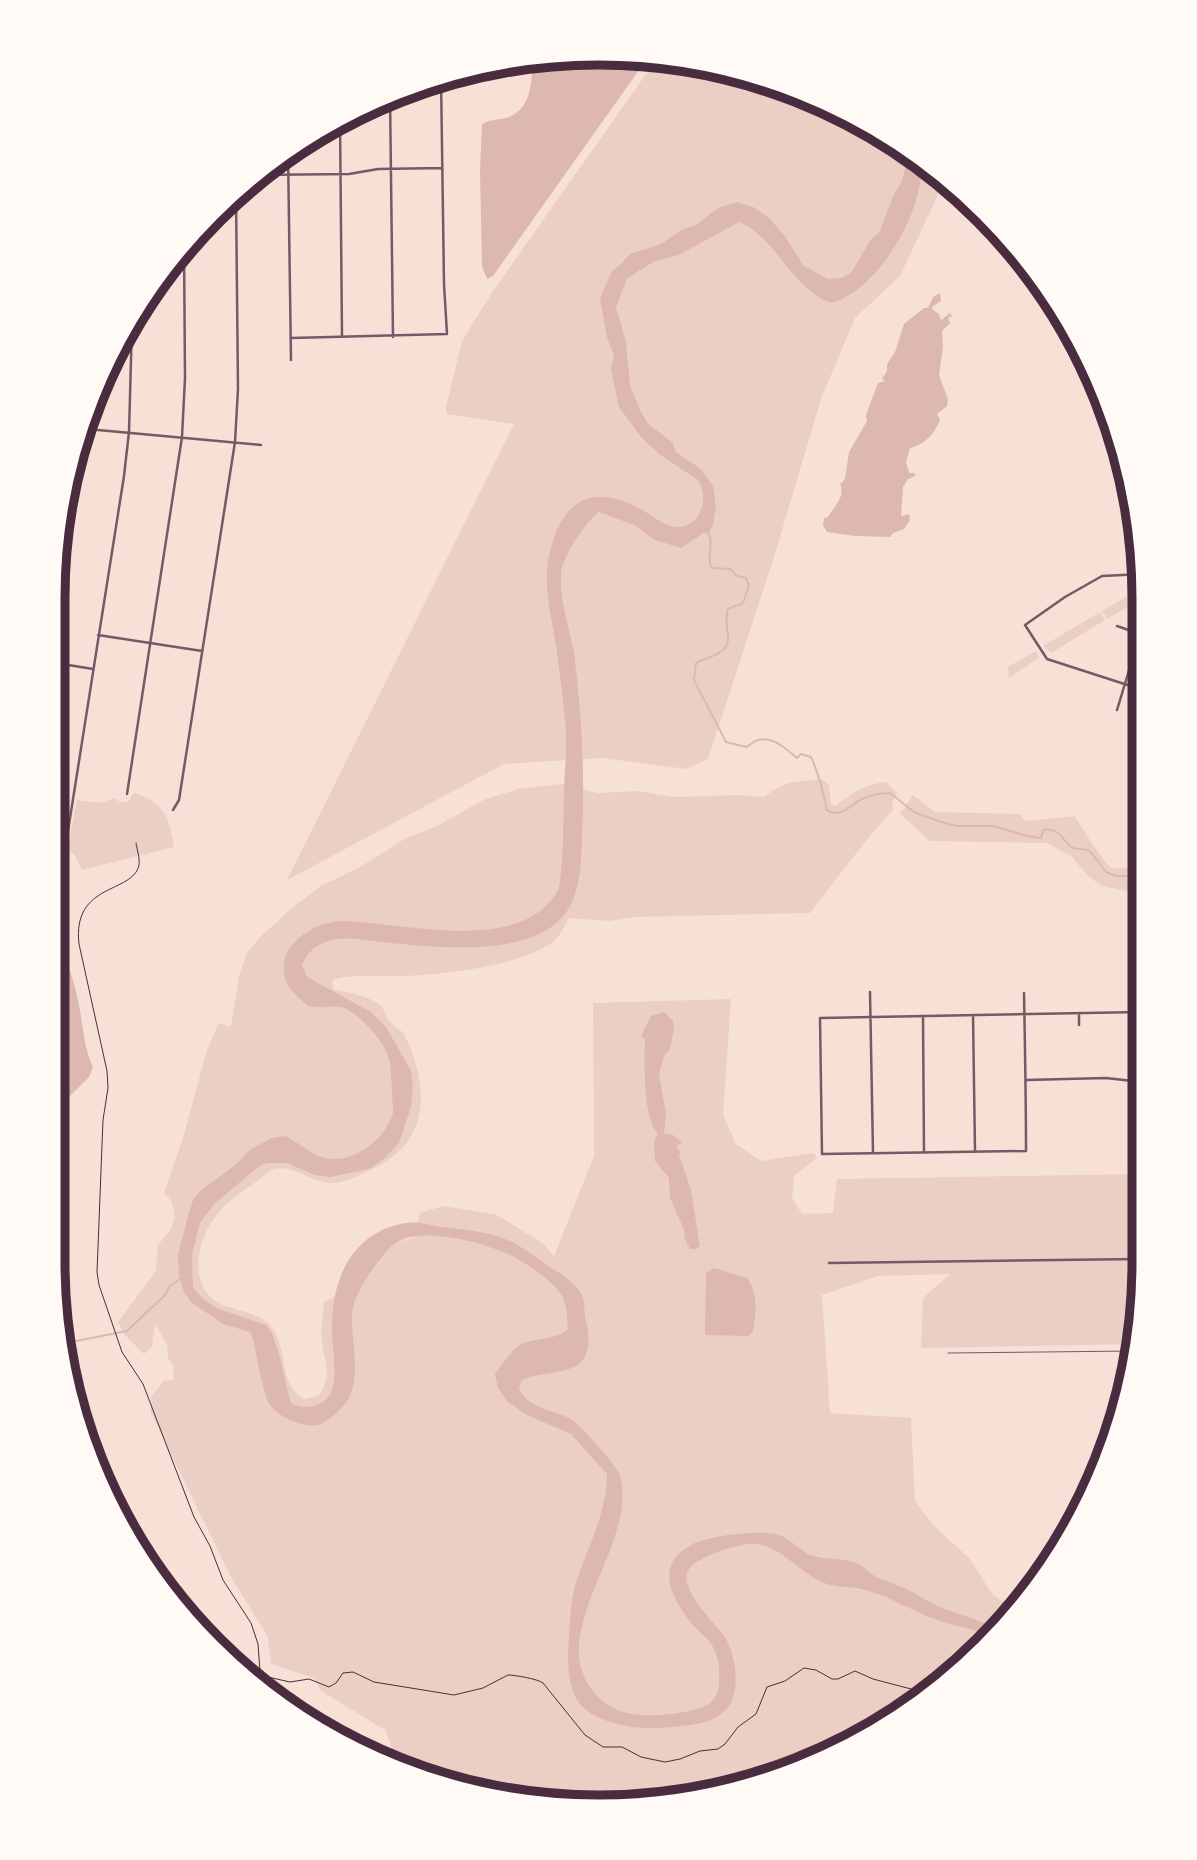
<svg xmlns="http://www.w3.org/2000/svg" width="1197" height="1860" font-family="'Fira Sans Condensed',sans-serif">
<style>
.green{fill:#ebcfc5}
.water{fill:#dcb8b0}
.lines{fill:none;stroke-linecap:round;stroke-linejoin:round}
.stream{stroke:#dcb8b0;stroke-width:2}
.path{stroke:#4a2c40;stroke-width:1}
.service{stroke:#755966;stroke-width:1}
.minor{stroke:#755966;stroke-width:2.5}
.secondary{stroke:#4a2c40;stroke-width:3.5}
.rim{fill:none;stroke:#4a2c40;stroke-width:9}
</style>
<rect width="100%" height="100%" fill="#f7e1d7"/>
<path class="green" d="M658 57H669L774 81 871 125 941 175 937 197 900 276 855 318 821 399 775 554 708 759 686 769 602 758 504 764 287 880 514 424 447 414 446 407 462 341 493 291Z
M1136 591 1138 601 1107 619 1102 611Z
M1100 612 1105 620 1051 653 1043 646Z
M1036 651 1039 658 1009 678 1008 667Z
M822 779 829 785 831 804 835 806C853 793 862 785 886 782L897 793 892 803 893 810 868 838 810 913 635 917 609 921 569 918C565 925 560 936 554 941 521 966 448 974 408 976 382 977 357 973 332 980L334 990C345 991 370 997 379 1004 384 1008 386 1017 390 1022 395 1028 402 1029 405 1036 429 1087 431 1140 375 1168 362 1174 349 1181 335 1183 314 1185 295 1164 274 1169 266 1172 259 1180 252 1185 239 1194 226 1202 216 1216 201 1235 191 1268 205 1290 219 1313 253 1307 270 1325 289 1346 277 1386 305 1399L318 1396C333 1375 325 1365 322 1342 320 1329 323 1315 324 1302L348 1289 389 1244 413 1238 420 1213 443 1206 497 1215 544 1244 554 1256 594 1156 593 1003 731 999 723 1115 736 1144 761 1161 814 1153 817 1158 794 1176 792 1198 802 1214 833 1213 837 1179 1141 1174 1140 1332 1137 1344 921 1348 923 1298 950 1274 878 1276 822 1295 830 1413 911 1418 915 1501 933 1525 969 1558 993 1595 1016 1610 1009 1621 902 1716 740 1789 563 1806 443 1782 392 1757 390 1742 385 1730 321 1691 314 1678 271 1664 268 1637 231 1577 151 1413V1397L164 1381 173 1380 174 1367 168 1358 167 1344 155 1325 152 1346 144 1354 124 1334 118 1322 156 1271 158 1245 170 1230 175 1218 172 1202 164 1193 183 1138 207 1050 219 1023 231 1027 239 976 247 953 259 938 293 907 321 886 360 867 406 838 437 826 483 800 518 789 561 784 598 793 638 791 673 797 739 795 764 797C787 779 794 783 822 779Z
M134 793C164 801 170 819 174 847L82 870 74 854 67 850 77 800 99 803 115 798 120 802H128Z
M913 795 935 812 1020 814 1026 821 1075 816C1079 824 1106 866 1112 868 1123 870 1126 864 1140 870L1142 894 1102 886 1088 876 1071 856 1047 843 930 841 900 814Z"/>
<path class="water" d="M562 54 649 56 493 276 487 279 482 266 480 170 482 124C490 119 500 120 509 117 533 107 531 80 533 59Z
M909 153 922 162C921 171 921 180 919 189 910 231 875 289 832 303 791 290 777 237 739 222L679 255 655 261 640 270 627 279 616 307 626 342 630 385 640 410 648 424 672 442 676 452 701 469 713 486 716 507 713 524 709 533 710 538 705 532 681 548 655 540 634 525 599 512C585 522 562 557 561 574 559 600 570 628 574 653 582 714 585 777 582 839 581 860 581 882 572 902 546 962 434 947 381 942 364 940 345 936 328 941 315 945 307 953 302 965L307 977 371 1012 386 1027 411 1071 413 1087 411 1107 399 1143 385 1158 369 1169 330 1177 315 1175 287 1163H267L258 1167 214 1204 200 1223 192 1255 193 1287 203 1299 216 1308 266 1325 272 1333 280 1358 289 1397 292 1404C307 1410 326 1407 332 1390 337 1373 333 1353 332 1336 330 1285 348 1233 405 1223 417 1221 430 1225 442 1227 465 1230 488 1231 510 1241 524 1248 537 1258 550 1267 560 1273 577 1284 582 1295 585 1302 584 1313 586 1321 589 1333 591 1353 581 1362 566 1376 538 1371 521 1381L519 1389C528 1409 554 1409 572 1420 582 1427 617 1465 620 1476 640 1549 531 1643 605 1703 628 1721 671 1716 697 1709 711 1705 718 1698 719 1684 720 1672 719 1658 713 1647 708 1638 699 1632 692 1624 672 1598 653 1566 691 1545 706 1536 762 1529 779 1535 790 1538 799 1550 810 1555 825 1560 843 1558 857 1563 864 1566 867 1572 873 1575 885 1582 900 1585 912 1592 920 1596 927 1601 935 1605 956 1614 979 1619 999 1630L989 1639C974 1627 958 1627 940 1621 913 1612 889 1595 861 1589 848 1586 833 1588 820 1581 799 1571 781 1547 757 1544 742 1542 698 1556 689 1569 676 1587 715 1623 724 1636 735 1651 740 1686 731 1702 720 1724 692 1725 670 1727 642 1731 588 1725 575 1696 566 1677 568 1653 569 1633 570 1617 571 1601 575 1585 587 1548 607 1514 607 1474L571 1434 527 1415 508 1402 498 1388 495 1374C502 1365 507 1356 516 1348 530 1336 555 1342 568 1329 567 1318 567 1308 563 1298 555 1281 526 1263 510 1255 484 1243 429 1228 401 1240 389 1245 380 1260 372 1270 364 1281 353 1300 352 1313 351 1339 361 1374 349 1398 345 1406 327 1423 318 1425 304 1428 278 1417 270 1405 263 1395 256 1352 253 1338L250 1332 223 1324 191 1302 184 1292 179 1275 178 1254 189 1213 193 1200 200 1191 234 1166 251 1149 272 1138 285 1136C297 1141 306 1151 319 1156 349 1168 385 1141 393 1113 392 1096 392 1079 390 1063 389 1046 358 1011 341 1007 330 1005 319 1009 308 1006 301 999 289 991 286 981 274 946 312 923 341 921 403 922 524 957 559 888 564 855 563 821 564 787 565 764 568 742 565 719 562 693 559 665 555 640 549 606 541 574 553 541 569 491 602 487 644 511 654 517 664 526 677 527 700 528 710 498 698 480L659 454 641 437 619 407 611 369 614 355 607 338 600 298 612 271 620 265 630 254 661 244 681 230 696 225 718 208 737 202 753 207 769 218 784 235 804 266 828 279 841 278 851 273 872 238 879 233 893 196 902 181Z
M940 293 941 301 932 307 933 310 939 314 941 320 950 313 952 316 948 318 950 323 942 331 943 347 939 375 948 399 947 406 937 414 940 419C935 434 925 444 910 448L906 462 909 473H915V476L908 479 903 487 901 516 909 514 910 520 904 529 893 533 890 537 855 536 827 532 823 525 824 518 828 517C834 506 846 497 840 484L845 479 849 452 867 421 866 415 878 383 885 381 882 379 887 371V364L895 352 904 324 924 308H928L933 297Z
M55 945 61 946C68 963 74 982 78 1000 83 1022 83 1046 93 1067L89 1077 53 1113Z
M664 1012 673 1021 674 1029 670 1050 665 1054 659 1074 666 1114 664 1134 673 1135 682 1142 676 1147 681 1152 679 1155 691 1190 699 1241 700 1246 696 1249H690L684 1237 685 1232 670 1198 669 1178 655 1161 654 1142 658 1134C643 1119 644 1062 645 1039L641 1036 651 1016Z
M714 1268 747 1278C759 1295 756 1312 753 1332L748 1336 705 1335 706 1273Z"/>
<g class="lines">
<path class="stream" d="M710 536C713 547 706 559 712 568L730 569 737 576 746 578 749 585 743 603 728 609C722 623 735 641 722 651 714 657 704 658 696 663L694 680 726 742 746 747C749 746 752 743 755 741 772 734 786 749 797 758L801 754 811 757C819 774 823 791 827 810 840 819 850 805 862 799 871 795 880 793 890 793L914 812 941 822 957 826H993L1027 836 1041 838 1043 830C1060 827 1061 840 1073 848L1089 850 1106 872 1116 876H1142
M66 1343 127 1331 165 1295 170 1286 181 1278"/>
<path class="path" d="M136 843C137 850 140 858 139 865 133 894 72 882 79 944L107 1071 108 1088 103 1120 97 1272 99 1285 122 1352 143 1384 194 1517 210 1546 223 1580 251 1623 258 1644 260 1671 268 1677 290 1682 309 1679 329 1687 336 1683 343 1673 353 1672 374 1682 454 1695 483 1688 508 1675C515 1675 538 1679 543 1683L585 1735 603 1747H622L641 1757 665 1762 680 1759 700 1751 718 1749 725 1744 738 1727 756 1714 767 1687 785 1681 804 1668 816 1670 832 1679H838L855 1671 873 1679 915 1690 924 1696"/>
<path class="service" d="M948 1353 1135 1351"/>
<path class="minor" d="M442 81 492 79V65
M390 96 393 337
M340 119 342 336
M288 152 291 360
M255 175 349 174 378 169 442 168
M291 338 447 334 444 284 441 77
M87 429 261 445
M57 563 66 498
M1140 574 1143 600
M1117 626 1140 634
M98 635 202 651
M56 663 93 669
M1143 690 1047 659 1025 625 1065 597 1102 576 1143 574
M1117 710 1143 624
M127 794 182 437 185 378 184 245
M173 810 179 800 235 442 238 389 236 194
M67 860 65 850 124 476 129 432 132 323
M870 992 873 1153
M1024 993C1025 1046 1026 1098 1026 1151L822 1154 820 1018 1141 1012
M1137 1013V1023
M973 1015 975 1151
M1079 1015V1025
M923 1016 924 1152
M1026 1080 1106 1078 1141 1082
M829 1263 1140 1259"/>
<path class="secondary" d="M1142 848C1129 817 1133 793 1142 762"/>
</g>
<path d="M0 0H1197V1860H0ZM598 65H599A533 533 0 0 1 1132 598V1262A533 533 0 0 1 599 1795H598A533 533 0 0 1 65 1262V598A533 533 0 0 1 598 65Z" fill="#fffaf5" fill-rule="evenodd"/>
<path class="rim" d="M598 65H599A533 533 0 0 1 1132 598V1262A533 533 0 0 1 599 1795H598A533 533 0 0 1 65 1262V598A533 533 0 0 1 598 65Z"/>
</svg>
